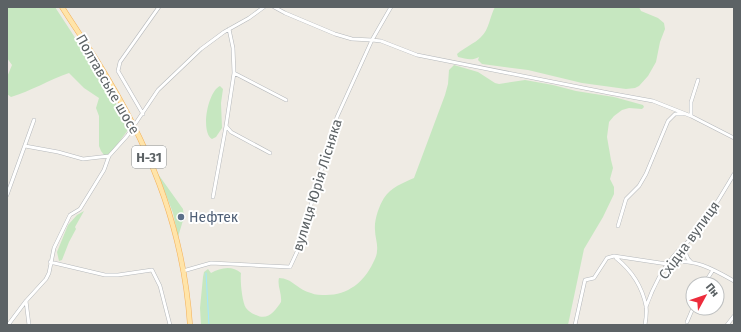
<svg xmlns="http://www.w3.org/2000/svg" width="741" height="332" font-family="'Fira Sans',sans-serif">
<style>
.green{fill:#c6e7c0}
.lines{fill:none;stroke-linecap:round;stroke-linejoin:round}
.stream{stroke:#a4e6ff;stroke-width:1}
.minor-casing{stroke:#b5b8bb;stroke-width:4}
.primary-casing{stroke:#f4b058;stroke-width:5.5}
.minor{stroke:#fff;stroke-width:3}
.primary{stroke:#ffe4a9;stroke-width:4.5}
.service-dot{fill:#5c6f8a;stroke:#fff;stroke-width:1.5}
.labels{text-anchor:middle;stroke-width:4;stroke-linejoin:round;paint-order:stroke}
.shield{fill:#fff;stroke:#8d9193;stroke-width:1}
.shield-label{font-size:13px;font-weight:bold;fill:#5c6265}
.street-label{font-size:14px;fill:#5c6265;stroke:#fff}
.service-label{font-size:14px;fill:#4e5e75;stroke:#fff;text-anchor:start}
</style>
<rect width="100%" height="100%" fill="#efebe4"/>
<path class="green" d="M7 7H55L106 85 128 127V130L113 150 107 155H104L101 151 99 146V116L96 108 99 98 84 88 69 73C49 80 31 91 11 97L7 94V77L12 65 7 58Z
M495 7H639L641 11 658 18 664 23 665 29 660 42 656 62 648 76 639 86 635 88 626 89 582 83 528 70 482 64 478 60 479 57C472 61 466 59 458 57L457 54C465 47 474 44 481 37 489 30 490 16 495 7Z
M454 65 478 72 495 83 499 84 525 80 553 85 576 91 614 97 643 105 644 107 642 109 629 108 622 110 614 116 609 122 607 137 611 160 613 168 610 179 614 187V194L603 217 584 249 568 325H201L200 308 203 277 204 272 208 269 211 273C220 268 232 265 241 273 240 280 242 302 246 308 248 311 253 314 256 315 268 321 275 311 281 302 282 293 277 286 279 278 292 278 298 290 311 293 315 295 321 295 326 295 348 295 364 282 373 263 375 259 377 255 377 251 378 244 375 237 375 230 374 220 379 206 384 198 391 187 403 183 414 178L445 95 448 84 449 70Z
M220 86 223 89 221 103 222 128 216 137 212 139C200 132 208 91 220 86Z
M158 174 183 209 184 217 178 237 173 213Z
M84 211 75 227 76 229 69 242 62 260 59 261 57 252 68 225 77 215Z"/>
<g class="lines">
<path class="stream" d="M206 273 209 325"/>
<defs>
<path id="minor" d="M274 7 285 13 335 34 352 39 372 40 381 41 417 55 609 93 653 101 691 116
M234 73 286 100
M698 80 691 102V116L734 138
M143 114 118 71 120 62 159 7
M226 126 231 132 270 153
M25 146 58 152 83 159 109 156
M7 195 34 120
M213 197 226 126 234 73 233 48 229 29
M618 226 626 199 639 186 646 174 668 121 675 114H683
M687 244C685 250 685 257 691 262
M616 258C631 270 642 286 646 306 647 312 646 319 645 325
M50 262 105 275H118L152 270 160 286 170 325
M668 263C692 257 713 269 734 281
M183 271 211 263 290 267 297 252 337 117 372 40 391 7
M704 284 713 270
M26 301 29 325
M646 307C653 287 664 266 678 251 684 245 690 240 696 234 710 215 722 194 734 174
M687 322 693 308
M8 325 26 301 46 279 49 273 54 248 70 215 80 209 104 170 109 156 127 136 158 90 201 49 224 32 249 18 264 7
M575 325 585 280 594 278 607 258 614 256 667 264
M727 325 734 316"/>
<path id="primary" d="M62 7C77 31 94 54 108 79 154 156 184 235 190 325"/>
</defs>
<use href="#minor" class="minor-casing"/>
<use href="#primary" class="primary-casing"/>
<use href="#minor" class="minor"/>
<use href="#primary" class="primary"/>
</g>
<circle class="service-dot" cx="181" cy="217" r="4"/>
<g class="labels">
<rect class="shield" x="132" y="146" width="34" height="22" rx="3"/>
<g class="shield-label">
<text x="149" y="162">Н-31</text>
</g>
<g class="street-label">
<text transform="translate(108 84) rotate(60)" y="5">Полтавське шосе</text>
<text transform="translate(317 185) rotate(-73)" y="5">вулиця Юрія Лісняка</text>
<text transform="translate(689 240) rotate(-54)" y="5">Східна вулиця</text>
</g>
<g class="service-label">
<text x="189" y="222">Нефтек</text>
</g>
</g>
<rect width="741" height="332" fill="none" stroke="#5c6265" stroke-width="16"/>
<g transform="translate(705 296) rotate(50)"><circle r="19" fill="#ffffff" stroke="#bec0c1"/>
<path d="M0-3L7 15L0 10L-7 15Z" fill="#ed2c3c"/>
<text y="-6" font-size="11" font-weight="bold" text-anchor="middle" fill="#5c6265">Пн</text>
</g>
</svg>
